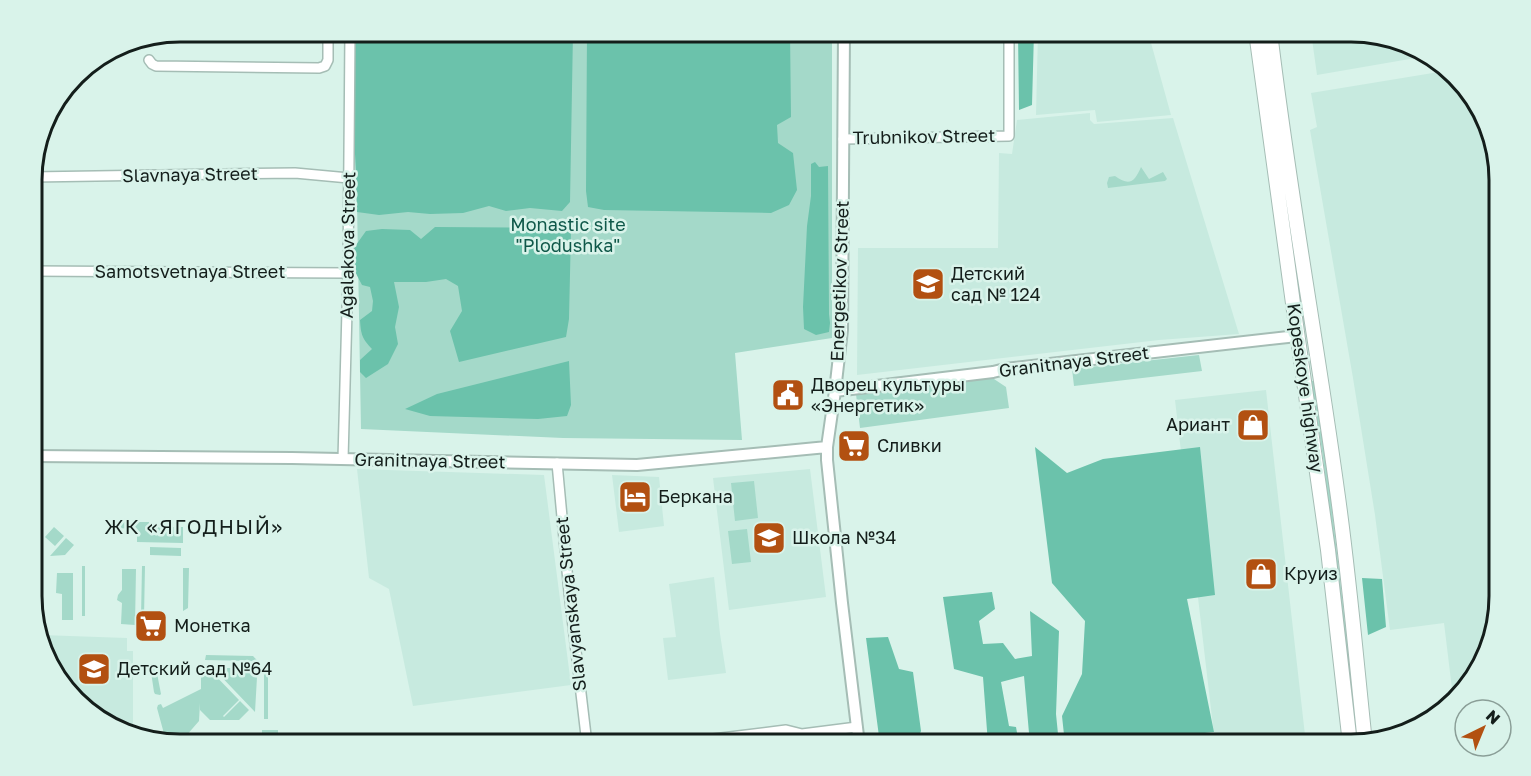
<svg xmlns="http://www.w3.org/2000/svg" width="1531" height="776" font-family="'Golos Text',sans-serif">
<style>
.built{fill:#c7eadf}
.green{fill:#a4d9c9}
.forest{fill:#6bc2ab}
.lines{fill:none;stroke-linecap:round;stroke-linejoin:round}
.minor-casing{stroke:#a5bdb5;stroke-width:12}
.tertiary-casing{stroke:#a5bdb5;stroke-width:14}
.primary-casing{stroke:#a5bdb5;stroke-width:16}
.minor{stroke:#fff;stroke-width:9}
.tertiary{stroke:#fff;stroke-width:10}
.primary{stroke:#fff;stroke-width:14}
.labels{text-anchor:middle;stroke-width:5;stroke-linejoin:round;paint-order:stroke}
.street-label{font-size:18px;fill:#141e1b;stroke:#d9f3ea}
.park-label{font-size:18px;fill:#0f5849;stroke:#d9f3ea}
.poi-label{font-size:18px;fill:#141e1b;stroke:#d9f3ea;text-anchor:start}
.neighbourhood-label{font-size:20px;letter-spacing:1.5px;fill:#141e1b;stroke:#d9f3ea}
.rim{fill:none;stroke:#141e1b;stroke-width:3}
</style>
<rect width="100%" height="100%" fill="#d9f3ea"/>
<path class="built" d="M1038 32H1148L1171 115 1097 122 1095 110 1036 115Z
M1311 32H1351L1416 47 1427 56 1317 75Z
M1445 71 1469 90 1498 161 1499 596 1484 661 1453 697 1444 623 1390 630 1375 515 1353 378 1310 130 1317 127 1311 93Z
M1090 113V120L1094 124 1173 118 1239 334 1159 340 857 375 858 248H998L999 153 1012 154 1017 120Z
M1266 390 1306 744H1170L1169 741 1214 735 1175 400Z
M357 469 544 475 571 685 413 706 389 589 369 578Z
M810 469 826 597 729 610 713 478Z
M612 475 659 477 664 526 619 532Z
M714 577 720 634 726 673 668 680 663 638 676 637 669 584Z
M41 635 127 638V651H133V733L115 729 62 686Z"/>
<path class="green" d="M354 32H832V338L735 353 742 440 563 438 361 429Z
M1141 167 1149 179 1163 172 1167 179 1165 181 1108 188 1107 183 1109 177 1115 176C1130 187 1135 181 1141 167Z
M1199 355 1202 371 1074 386 1072 369Z
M991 377 1006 387 1009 408 860 428 856 394Z
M1311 381H1314L1326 457 1359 744H1355L1323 457Z
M754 481 758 518 735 521 731 483Z
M117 522H149V527H183V543L137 542V529L117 528Z
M54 527 64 536 55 546 45 537Z
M747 529 751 562 732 564 728 531Z
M66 538 74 545 65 555 50 556Z
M150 547 181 548V556L150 555Z
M82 566H85V616H82Z
M142 566H145L144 617H141Z
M183 568H189L188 608 183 611Z
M122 569H136L135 625 121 624 122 603 117 600 118 595 122 590Z
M57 573H73V620H62V594L56 593Z
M206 655 253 656 268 672V719H264V674L252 661 205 660Z
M155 663 161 694 160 695 155 694 154 692 151 672V664Z
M201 668H208L239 700 223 716 224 717 240 701 249 710 239 720H210L200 710V703L199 721 179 744 171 742V741H166L157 708 158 705 161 704 163 708 201 689Z
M213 668H247L257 677 255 712Z
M262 730H278V744H262Z"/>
<path class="forest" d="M354 32H573L570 202 562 211 530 208 506 211 489 206 463 213 430 214 408 212 379 215 357 212 353 96Z
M587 32H790L791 117 777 125 778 143 793 153 797 190 789 205 771 213 604 210 588 207 586 191Z
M1018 32H1034L1032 105 1019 110Z
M815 162 819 167 828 166 829 314 830 323 829 332 816 335 804 329 803 307 807 226 811 196V164Z
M435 227 566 228 571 230 569 319 566 337 459 362 450 331 462 311 458 286 446 279 426 282H394L399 307 395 327 398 344 388 364 366 378 360 372V360L372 349C362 338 361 335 360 320L372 311 373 301 370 287 362 285 352 266 351 252 366 231 382 229 410 230 421 239Z
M569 361 571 405 567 416 538 419 430 416 405 409 437 394Z
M1035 447 1067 473 1103 459 1200 447 1215 595 1187 599 1214 732 1168 737V744H1065L1062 716 1082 674 1085 621 1052 583Z
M1362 578 1382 579 1386 627 1368 635Z
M992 592 995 609 979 621 983 644 1003 643 1015 659 1032 656 1030 611 1059 631 1056 714 1059 744H1039L1029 733 1024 676 1001 682 1009 726 1016 727 1019 744H988L983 677 954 669 943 597Z
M888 637 899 669 913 672 921 731 916 744H880L866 638Z"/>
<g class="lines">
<defs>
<path id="minor" d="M149 60 152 64 156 66 319 68 325 66 328 60V32
M843 139 1009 136V32
M32 177 295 173 349 178
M32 271 348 273
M343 459 348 273 350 32
M557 463 569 592 587 744
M672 744 786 730 802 734 857 727"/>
<path id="tertiary" d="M844 32 842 330 835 391 827 447V460L842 603 859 744
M835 391 993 372 1005 369 1297 336
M32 456 292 458 637 465 827 447"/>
<path id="primary" d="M1256 32 1295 318 1328 550 1350 744
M1270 32C1288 185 1316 337 1337 490 1349 574 1356 658 1365 743"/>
</defs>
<use href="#minor" class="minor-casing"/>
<use href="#tertiary" class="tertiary-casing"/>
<use href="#primary" class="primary-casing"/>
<use href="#minor" class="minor"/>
<use href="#tertiary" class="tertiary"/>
<use href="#primary" class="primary"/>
</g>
<defs>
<symbol id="school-square" viewBox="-11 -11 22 22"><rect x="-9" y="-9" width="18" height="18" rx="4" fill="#b25011" stroke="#d9f3ea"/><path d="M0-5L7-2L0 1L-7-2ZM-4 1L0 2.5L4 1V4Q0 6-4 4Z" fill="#fff"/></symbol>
<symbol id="civic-square" viewBox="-11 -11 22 22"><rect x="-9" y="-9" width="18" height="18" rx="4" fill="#b25011" stroke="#d9f3ea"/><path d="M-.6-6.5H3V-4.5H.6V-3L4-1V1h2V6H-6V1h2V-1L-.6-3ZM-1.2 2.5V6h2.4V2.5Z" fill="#fff"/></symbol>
<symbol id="shop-square" viewBox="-11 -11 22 22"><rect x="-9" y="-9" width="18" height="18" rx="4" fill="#b25011" stroke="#d9f3ea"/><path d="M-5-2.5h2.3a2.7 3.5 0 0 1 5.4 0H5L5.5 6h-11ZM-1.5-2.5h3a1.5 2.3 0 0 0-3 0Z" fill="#fff"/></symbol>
<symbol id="supermarket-square" viewBox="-11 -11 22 22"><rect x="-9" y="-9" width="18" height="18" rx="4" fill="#b25011" stroke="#d9f3ea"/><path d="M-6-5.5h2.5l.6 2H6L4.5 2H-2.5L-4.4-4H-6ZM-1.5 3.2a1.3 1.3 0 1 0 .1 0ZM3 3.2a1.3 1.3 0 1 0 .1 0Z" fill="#fff"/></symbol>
<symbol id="hotel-square" viewBox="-11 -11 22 22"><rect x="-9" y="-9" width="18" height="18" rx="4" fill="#b25011" stroke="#d9f3ea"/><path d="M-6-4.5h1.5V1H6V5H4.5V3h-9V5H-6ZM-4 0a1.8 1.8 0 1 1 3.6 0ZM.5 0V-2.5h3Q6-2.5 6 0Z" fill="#fff"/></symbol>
</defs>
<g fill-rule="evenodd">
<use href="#school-square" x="909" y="265" width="38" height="38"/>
<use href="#civic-square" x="769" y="376" width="38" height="38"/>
<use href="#shop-square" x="1234" y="406" width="38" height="38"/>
<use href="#supermarket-square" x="835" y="427" width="38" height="38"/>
<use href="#hotel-square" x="616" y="478" width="38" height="38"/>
<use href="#school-square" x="750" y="519" width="38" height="38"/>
<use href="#shop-square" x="1242" y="555" width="38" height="38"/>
<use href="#supermarket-square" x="132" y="607" width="38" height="38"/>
<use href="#school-square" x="75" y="650" width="38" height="38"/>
</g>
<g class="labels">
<g class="street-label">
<text transform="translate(924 137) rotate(-1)" y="6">Trubnikov Street</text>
<text transform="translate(190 175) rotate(-1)" y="6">Slavnaya Street</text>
<text transform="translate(348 245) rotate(-89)" y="6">Agalakova Street</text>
<text x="190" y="278">Samotsvetnaya Street</text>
<text transform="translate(840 281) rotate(-88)" y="6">Energetikov Street</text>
<text transform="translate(1074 362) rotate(-7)" y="6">Granitnaya Street</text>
<text transform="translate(1305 388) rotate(82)" y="6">Kopeskoye highway</text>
<text transform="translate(430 461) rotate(1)" y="6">Granitnaya Street</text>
<text transform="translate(571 604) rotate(-96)" y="6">Slavyanskaya Street</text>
</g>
<g class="park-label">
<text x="568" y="231">Monastic site<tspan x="568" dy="21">"Plodushka"</tspan></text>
</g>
<g class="poi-label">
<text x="951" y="280">Детский<tspan x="951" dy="21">сад № 124</tspan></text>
<text x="811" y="391">Дворец культуры<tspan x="811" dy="21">«Энергетик»</tspan></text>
<text x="1230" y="431" text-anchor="end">Ариант</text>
<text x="877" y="452">Сливки</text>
<text x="658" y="503">Беркана</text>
<text x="792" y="544">Школа №34</text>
<text x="1284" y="580">Круиз</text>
<text x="174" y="632">Монетка</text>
<text x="117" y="675">Детский сад №64</text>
</g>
<g class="neighbourhood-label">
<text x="194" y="534">ЖК «ЯГОДНЫЙ»</text>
</g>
</g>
<path d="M0 0H1531V776H0ZM180 42H1351A138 138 0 0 1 1489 180V596A138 138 0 0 1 1351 734H180A138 138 0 0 1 42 596V180A138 138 0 0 1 180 42Z" fill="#d9f3ea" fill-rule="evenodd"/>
<path class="rim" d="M180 42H1351A138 138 0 0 1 1489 180V596A138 138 0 0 1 1351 734H180A138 138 0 0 1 42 596V180A138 138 0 0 1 180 42Z"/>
<g transform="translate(1483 728) rotate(43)"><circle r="28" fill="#d9f3ea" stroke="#8a9e97" stroke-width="1.5"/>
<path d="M0-4.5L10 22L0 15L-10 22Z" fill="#b25011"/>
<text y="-9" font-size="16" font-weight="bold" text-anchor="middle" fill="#141e1b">N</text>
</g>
</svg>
